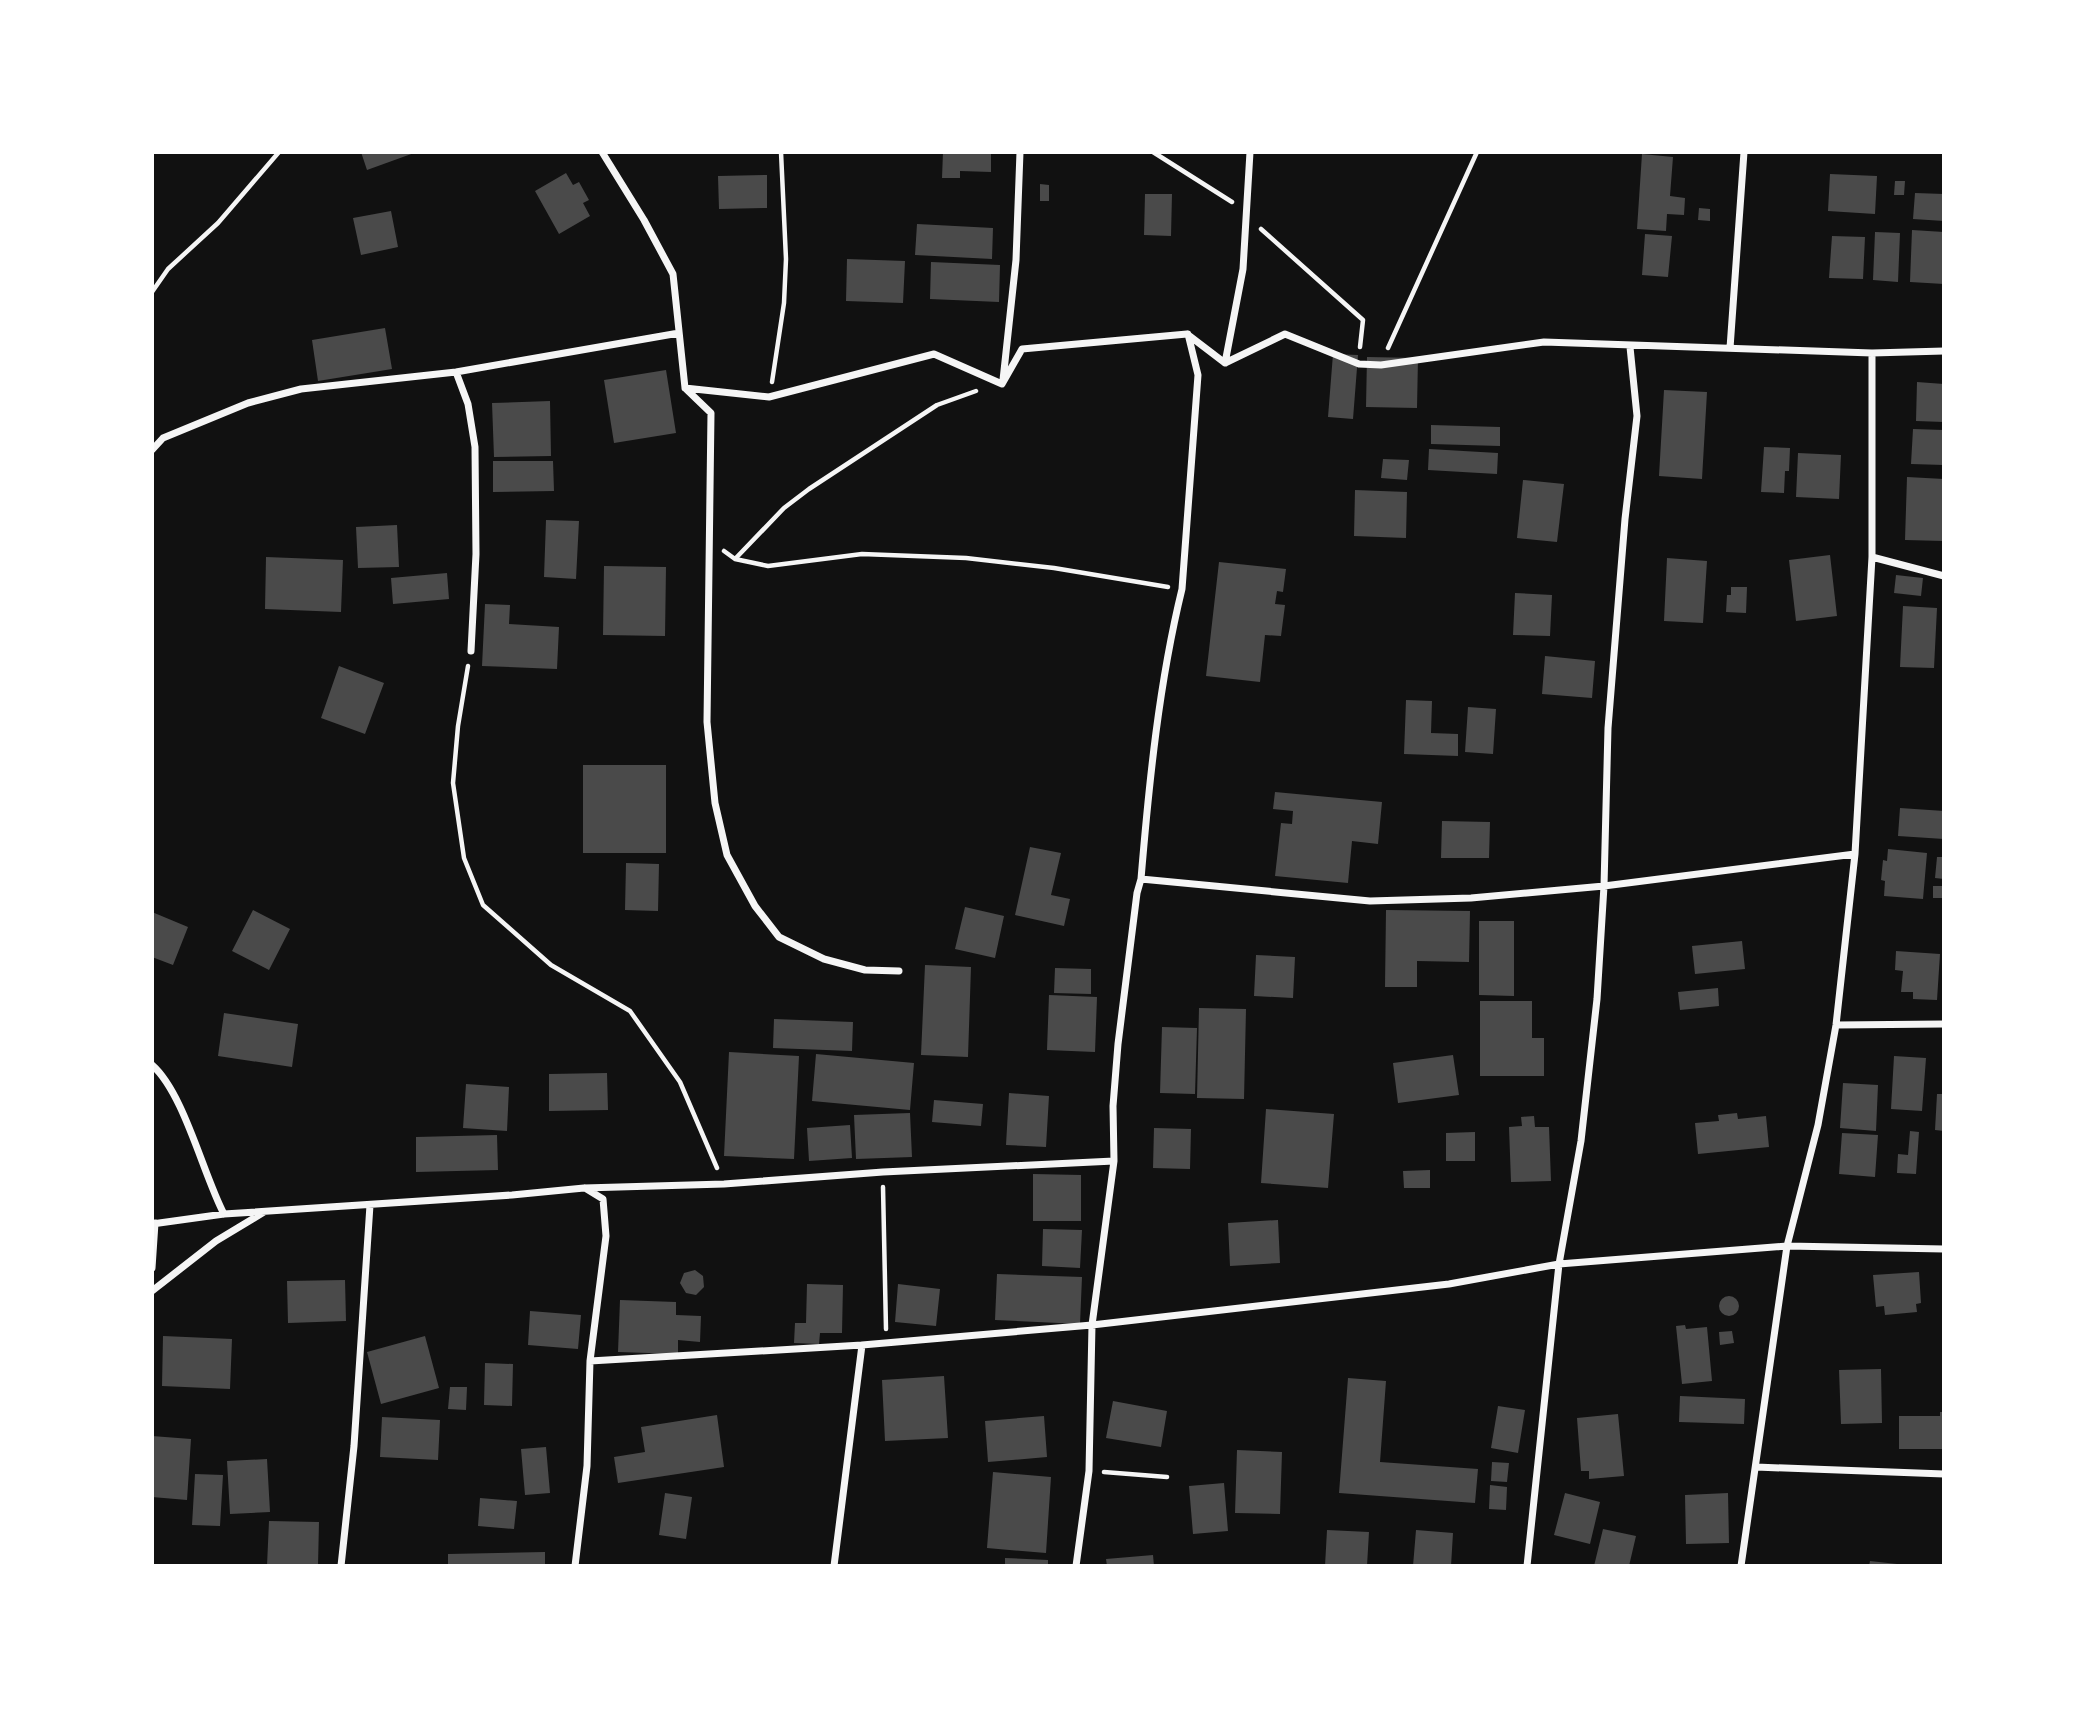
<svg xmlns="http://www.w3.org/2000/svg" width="2096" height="1718" font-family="'Source Sans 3',sans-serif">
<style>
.building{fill:#4a4a4a}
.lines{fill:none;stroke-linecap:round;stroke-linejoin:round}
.path{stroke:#f5f5f5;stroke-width:4.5}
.minor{stroke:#f5f5f5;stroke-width:7}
</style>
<rect width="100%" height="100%" fill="#111"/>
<path class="building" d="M361 152H414V153L367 170Z
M943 152H991V172L960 171V178H942Z
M1642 154 1673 157 1670 196 1685 198 1684 215 1667 214 1666 231 1637 229Z
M566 173 573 185 579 182 589 200 583 203 590 216 559 234 535 191Z
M1830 174 1877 176 1875 214 1828 211Z
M767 175V208L719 209 718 176Z
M1895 181H1905L1904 195H1894Z
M1040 184 1049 185V201H1040Z
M1915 193 1944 194V221L1913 219Z
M1145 194H1172L1171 236 1144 235Z
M1699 208 1710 209V221L1698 220Z
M391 211 398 247 361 255 353 218Z
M917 224 993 228 992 259 915 255Z
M1912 230 1944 232V284L1910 282Z
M1875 232 1900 233 1898 282 1873 280Z
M1645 234 1672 236 1668 277 1642 275Z
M1832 236 1865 237 1863 279 1829 278Z
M847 259 905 261 903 303 846 301Z
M931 262 1000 265 999 302 930 299Z
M385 328 392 369 318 381 312 340Z
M1333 354 1358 355 1353 419 1328 417Z
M1367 357 1418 358 1417 408 1366 407Z
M666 370 676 433 614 443 604 380Z
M1917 382 1944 384V422L1916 421Z
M1664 390 1707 392 1702 479 1659 476Z
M550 401 551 456 494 457 492 403Z
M1431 425 1500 427V446L1431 444Z
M1913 429 1944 430V465L1911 464Z
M1764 447 1790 448 1789 471H1785L1784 493 1761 492Z
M1429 449 1498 453 1497 474 1428 470Z
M1798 453 1841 455 1839 499 1796 497Z
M1383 459 1409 460 1407 480 1381 478Z
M493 461H553L554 491 493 492Z
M1907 477 1944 479V541L1905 540Z
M1523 480 1564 484 1557 542 1517 538Z
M1355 490 1407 492 1406 538 1354 536Z
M546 520 579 521 576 579 544 577Z
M397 525 399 567 358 568 356 527Z
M1830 555 1837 616 1796 621 1789 560Z
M266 557 343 560 341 612 265 609Z
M1667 558 1707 561 1703 623 1664 621Z
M1219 562 1286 569 1283 592 1277 591 1275 604 1285 605 1281 636 1265 635 1260 682 1206 676Z
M604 566 666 567 665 636 603 635Z
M447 573 449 599 393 604 391 578Z
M1896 575 1923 578 1921 596 1894 593Z
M1731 587H1747L1746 613 1726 612 1727 595H1731Z
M1515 593 1552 595 1550 636 1513 635Z
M485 604 510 605 509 624 559 627 557 669 482 666Z
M1903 606 1937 608 1934 668 1900 667Z
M1545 656 1595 661 1592 698 1542 694Z
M339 666 384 683 365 734 321 718Z
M1406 700 1432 701 1431 733 1458 734V756L1404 754Z
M1468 707 1496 709 1493 754 1465 752Z
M583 765H666V853H583Z
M1275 792 1382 802 1378 844 1352 841 1348 883 1275 876 1281 823 1292 824 1293 811 1273 809Z
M1900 808 1944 811V839L1898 836Z
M1442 821 1490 822 1489 858H1441Z
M1030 847 1061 853 1051 895 1070 899 1064 926 1015 915Z
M1888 849 1927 853 1923 899 1884 896 1885 881 1881 880 1883 860 1887 861Z
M1937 857H1944V879L1935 878Z
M626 863 659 864 658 911 625 910Z
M1933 886H1944V898H1933Z
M965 907 1004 916 995 958 955 949Z
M253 910 290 929 269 970 232 951Z
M1386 910 1470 911 1469 962 1417 961V987H1385Z
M152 912 188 927 173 965 152 957Z
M1479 921H1514V996L1479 995Z
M1742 941 1745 969 1695 974 1692 946Z
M1896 951 1940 954 1937 1000 1913 999V992H1901L1903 971 1895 970Z
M1256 955 1295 957 1293 998 1254 996Z
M925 965 971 967 968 1057 921 1055Z
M1055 968 1091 969V994L1054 993Z
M1718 988 1719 1006 1680 1010 1678 992Z
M1049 995 1097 997 1095 1052 1047 1050Z
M1480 1001H1532V1038H1544V1076H1480Z
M1199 1008 1246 1009 1244 1099 1197 1098Z
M224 1013 298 1024 292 1067 218 1056Z
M774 1019 853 1022 852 1051 773 1048Z
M1162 1027 1197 1028 1195 1094 1160 1093Z
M729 1052 799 1056 794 1159 724 1156Z
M816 1054 914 1063 910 1110 812 1101Z
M1453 1055 1459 1095 1398 1103 1393 1063Z
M1894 1056 1926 1058 1922 1111 1891 1109Z
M607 1073 608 1110 549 1111V1074Z
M1843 1083 1878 1085 1876 1131 1840 1128Z
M466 1084 509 1087 507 1131 463 1128Z
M1009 1093 1049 1096 1046 1147 1006 1145Z
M1937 1094H1944V1131L1935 1130Z
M934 1100 983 1104 981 1126 932 1122Z
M1266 1109 1334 1114 1328 1188 1261 1183Z
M910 1113 912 1157 856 1159 854 1115Z
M1737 1113 1738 1119 1766 1116 1769 1147 1698 1154 1695 1123 1719 1121 1718 1115Z
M1534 1116 1535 1127H1549L1551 1181 1511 1182 1509 1127 1522 1126 1521 1117Z
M850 1125 852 1158 809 1161 807 1128Z
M1154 1128 1191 1129 1190 1169 1153 1168Z
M1910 1131 1919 1132 1916 1174 1897 1173 1898 1154 1908 1155Z
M1475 1132V1161H1446V1133Z
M1842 1133 1878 1135 1875 1177 1839 1174Z
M497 1135 498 1170 416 1172V1137Z
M1430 1170V1188H1404L1403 1171Z
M1033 1174 1081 1175V1221H1033Z
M1278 1220 1280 1263 1230 1266 1228 1223Z
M1043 1229 1082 1230 1080 1268 1042 1266Z
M695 1270 703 1276 704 1287 696 1295 686 1293 680 1283 684 1273Z
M1919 1272 1921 1303 1916 1304 1917 1312 1885 1315 1884 1306 1876 1307 1873 1275Z
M997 1274 1082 1277 1080 1324 995 1320Z
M345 1280 346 1321 288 1323 287 1281Z
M807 1284 843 1285 842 1333H820L819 1344 794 1343 795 1323H806Z
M898 1284 940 1289 936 1326 895 1322Z
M1719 1306a10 10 0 1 1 20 0a10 10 0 1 1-20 0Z
M620 1300 676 1302V1315L701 1316 700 1342 678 1340V1354L618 1352Z
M530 1311 581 1315 578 1349 528 1345Z
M1685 1325 1686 1329 1707 1327 1712 1381 1682 1384 1676 1326Z
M1732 1331 1734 1343 1720 1345 1719 1332Z
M163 1336 232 1339 230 1389 162 1386Z
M425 1336 439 1388 381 1404 367 1352Z
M485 1363 513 1364 512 1406 484 1405Z
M1881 1369 1882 1423 1841 1424 1839 1370Z
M944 1376 948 1438 885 1441 882 1380Z
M1348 1378 1386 1381 1380 1462 1478 1469 1475 1503 1339 1493Z
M450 1387H467L466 1410 448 1409Z
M1680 1396 1745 1399 1744 1424 1679 1422Z
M1113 1401 1167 1411 1161 1447 1106 1438Z
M1498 1406 1525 1410 1518 1453 1491 1448Z
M1940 1412H1944V1449H1899V1416H1940Z
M1618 1414 1624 1476 1589 1479V1471H1581L1577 1418Z
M717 1415 724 1467 618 1483 614 1457 645 1452 641 1427Z
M1044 1416 1047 1457 988 1462 985 1421Z
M382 1417 440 1420 438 1460 380 1457Z
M152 1436 191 1439 187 1500 152 1497Z
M546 1447 550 1493 525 1495 521 1449Z
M1237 1450 1282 1452 1280 1514 1235 1513Z
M267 1459 270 1512 230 1514 227 1461Z
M1492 1462 1509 1463 1507 1482 1491 1481Z
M993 1472 1051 1477 1046 1553 987 1548Z
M195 1474 223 1475 220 1526 192 1525Z
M1224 1483 1228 1531 1193 1534 1189 1486Z
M1490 1485 1507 1487 1506 1510 1489 1509Z
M665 1493 692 1497 686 1539 659 1535Z
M1565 1493 1600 1502 1590 1544 1554 1535Z
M1728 1493 1729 1543 1686 1544 1685 1495Z
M480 1498 517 1501 514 1529 478 1526Z
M269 1521 319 1522 318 1566H267Z
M1603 1529 1636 1536 1629 1566H1594Z
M1327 1530 1369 1532 1367 1566H1325Z
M1416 1530 1453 1533 1451 1566H1413Z
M545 1552V1566H448V1554Z
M1153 1555 1154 1566H1107L1106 1559Z
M1005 1558 1048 1560V1566H1005Z
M1870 1561 1897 1564V1566H1869Z"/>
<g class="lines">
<path class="path" d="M1153 152 1232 202
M1261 229 1363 320 1360 347
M152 292 168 269 218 223 279 152
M1388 348 1477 152
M772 382 784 303 786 259 781 152
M724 551 735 559 784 508 809 489 937 405 976 391
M735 559 768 566 862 554 966 558 1054 568 1168 587
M468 666 458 726 453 783 464 858 483 905 551 965 630 1011 680 1082 717 1168
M883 1187 886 1329
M1104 1472 1167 1477"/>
<path class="minor" d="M602 152 644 220 673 274 685 388 711 413 707 722 715 803 727 855 755 906 779 937 824 959 865 970 899 971
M1730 348 1744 152
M1225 363 1243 269 1250 152
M456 372 468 404 475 447 476 554 471 651
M1003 380 1016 260 1020 152
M685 388 769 397 934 354 1002 384 1022 349 1187 334 1225 363 1285 334 1359 364 1381 365 1544 342 1872 353 1944 351
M152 450 163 438 248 403 301 389 456 372 679 333
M1872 557 1944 576
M1141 879 1370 901 1471 898 1604 886 1855 854
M1836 1025 1944 1024
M152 1065C184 1093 203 1174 224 1214
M152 1224 224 1214 512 1195 584 1188 724 1184 883 1172 1114 1161
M152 1268 155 1223
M152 1291 216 1241 264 1212
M590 1361 862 1345 1092 1325 1449 1284 1559 1264 1787 1246 1944 1249
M1756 1467 1944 1474
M341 1566 354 1446 370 1205
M575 1566 587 1466 590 1361 606 1236 603 1199 585 1188
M834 1566 862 1345
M1076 1566 1089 1471 1092 1325 1114 1161 1113 1106 1118 1044 1137 893 1141 879C1149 783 1159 683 1182 589L1198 375 1188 334
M1527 1566 1559 1264 1581 1141 1597 999 1604 886 1608 728 1625 519 1637 416 1630 347
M1741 1566 1787 1246 1818 1125 1836 1025 1855 854 1872 557V353"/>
</g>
<rect width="2096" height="1718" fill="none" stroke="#ffffff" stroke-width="308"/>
</svg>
